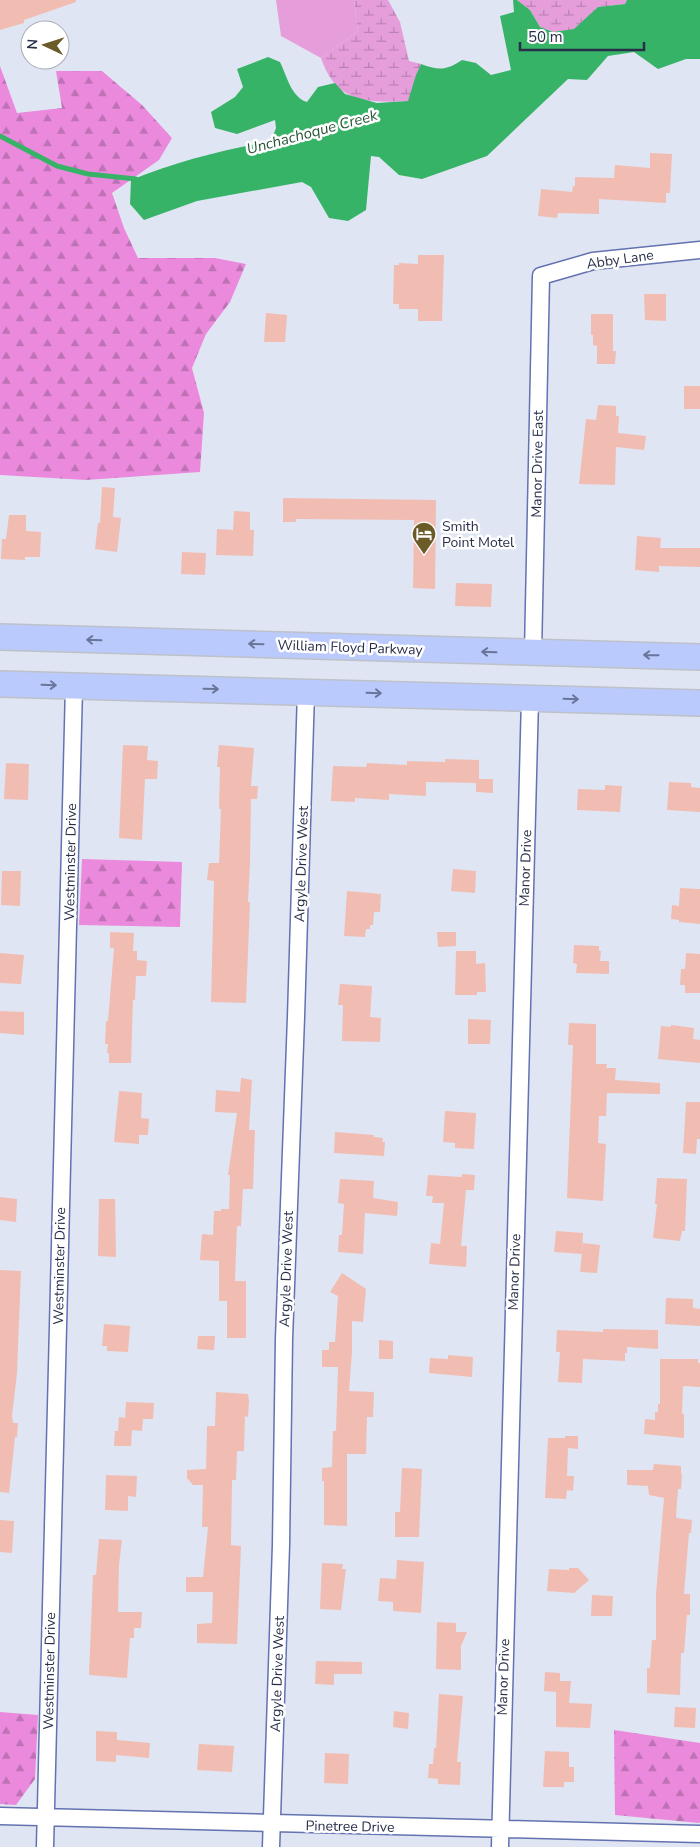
<svg xmlns="http://www.w3.org/2000/svg" width="700" height="1847" font-family="'Nunito Sans',sans-serif">
<style>
.grass{fill:#e59eda}
.forest{fill:url(#forest-firs)}
.wetland{fill:url(#wetland-marsh)}
.water{fill:#37b367}
.lines{fill:none;stroke-linecap:round;stroke-linejoin:round}
.stream{stroke:#37b367;stroke-width:5}
.building{fill:#f1bdb2}
.minor-casing{stroke:#6372b0;stroke-width:19}
.highway-casing{stroke:#bec1c8;stroke-width:28}
.minor{stroke:#fff;stroke-width:16}
.highway{stroke:#bbcafd;stroke-width:25}
.oneway{stroke:#6a759a}
.labels{text-anchor:middle;stroke-width:5;stroke-linejoin:round;paint-order:stroke}
.street-label{font-size:14px;fill:#282f49;stroke:#fff}
.poi-label{font-size:14px;fill:#282f49;stroke:#fff;text-anchor:start}
.water-label{font-size:15px;font-style:italic;fill:#265535;stroke:#fff}
</style>
<defs>
<pattern id="forest-firs" width="22" height="20" patternUnits="userSpaceOnUse" patternTransform="scale(1.25)"><rect width="22" height="20" fill="#eb8add"/><path d="M5 1l3.5 6h-7zM16 11l3.5 6h-7z" fill="#be71b5"/></pattern>
<pattern id="wetland-marsh" width="20" height="14" patternUnits="userSpaceOnUse" patternTransform="scale(1.25)"><rect width="20" height="14" fill="#e59eda"/><path d="M1 5h8M5 5V1M11 12h8M15 12V8" fill="none" stroke="#ba81b3"/></pattern>
</defs>
<rect width="100%" height="100%" fill="#e0e5f3"/>
<path class="grass" d="M276 0H354L358 31 321 58 281 36Z"/>
<path class="forest" d="M0 66 17 113 62 108 56 71H102L142 105 172 138 159 160 112 193 124 228 138 258H215L246 264 230 302 206 334 192 368 204 413 200 472 86 480 0 475Z
M82 859 182 862 180 927 79 925Z
M0 1712 38 1715 35 1779 16 1805 0 1804Z
M614 1730 700 1743V1822L699 1823 615 1815Z"/>
<path class="wetland" d="M354 0H388L400 22 409 61 421 64 409 101C367 103 336 103 321 58L358 31Z
M517 0H627L625 4 598 7 574 30 553 32 540 27 530 10Z"/>
<path class="water" d="M513 0H517L530 10 540 27 553 32 574 29 598 7 625 4 627 0H700V59H686L658 69 634 52 608 56 587 80 568 79 487 156 422 179 399 175 379 157 371 156 366 210 348 221 329 218 311 187 302 182 197 201 144 220 130 204 131 180C177 161 223 150 271 141L276 128 275 120 237 134 215 128 211 112 235 97 243 87 237 69 268 57 280 62C287 76 291 97 307 102L318 87 335 83 345 94 377 103 408 101 416 75 421 64C439 71 447 70 462 60L476 63 491 75 511 70 500 16 514 12Z"/>
<g class="lines">
<path class="stream" d="M0 136 57 166 88 174 136 179"/>
</g>
<path class="building" d="M0 0H76V2L24 20V23L0 30Z
M650 153 672 154 670 193H666V203L599 199V214L558 213 557 218 538 216 541 189 572 192 573 186H575V177L614 178 615 165 650 168Z
M418 255H444L442 321H418V309H399V304H393L394 265H399V263L418 264Z
M644 294H666V321L645 320Z
M266 313 287 315 285 342H264Z
M591 314H613V351H616L615 364H597V346L593 345V335H591Z
M684 386H700V409H684Z
M598 405 616 406V416H619L618 433 646 436 644 450 616 447 615 485 579 484 586 419 596 420Z
M102 487 115 488 113 517 121 518 117 552 95 549 98 523H100Z
M283 498 436 500 435 589 413 588 414 520 296 519V522H283Z
M234 511 250 512V530H254L253 556 216 555 217 529 233 530Z
M9 515H26V531L41 532 40 557H25V560L1 559 2 539H6Z
M637 536 661 538 660 548H700V567L659 566V572L635 570Z
M182 552 206 553 205 575 181 574Z
M456 583 492 584 491 607 455 606Z
M123 745 148 746 147 760 158 761 157 779H145L142 840 119 838Z
M219 745 254 748 251 786H258L257 799H251L250 863 248 902H250L246 1003 211 1002 214 881 207 880 209 863H219L221 809H219L220 767H217Z
M445 759 479 760V779H493V793L476 792V783L426 782V796L389 794V800L355 798V802L331 801 333 766 366 767 367 763 407 765V761L445 762Z
M6 763 29 764 28 800 4 799Z
M669 782 691 783V787L700 788V812L667 810Z
M605 785 622 786 620 812 577 810 578 789 605 790Z
M453 869 476 871 475 893 451 891Z
M2 871H21L20 906 1 905Z
M680 888 700 889V924L679 922V920L671 919 672 905 679 906Z
M347 891 381 894 380 912H374L373 925H370V929H366L365 937 344 936Z
M110 932 134 933 133 951H137V960L147 961 146 976H136L135 1000H133L131 1063H109V1053H107L108 1044H105L106 1021H108L114 948H110Z
M437 932H456V946L438 947Z
M574 945 599 946V951H601L600 961H609V974L576 973 577 964 573 963Z
M456 951H476V964L485 963 486 992H477V995H455Z
M0 953 24 955 21 984 0 983Z
M686 953 700 954V993H685V985H680L681 969H685Z
M340 984 372 986 370 1017 381 1018 380 1042 342 1041 343 1005H338Z
M0 1011 24 1012V1035L0 1033Z
M468 1019 491 1020 490 1044H468Z
M569 1023 596 1024V1064H607L606 1068H616L615 1080 660 1083V1094L607 1093 606 1116H599L598 1143 606 1144 603 1201 567 1198 573 1045H568Z
M671 1025 694 1028 693 1039 700 1040V1063L658 1059 661 1026 671 1027Z
M241 1078 252 1080 249 1130H255L253 1189H243L241 1226H237L235 1281H246V1338H227V1301H219V1261L200 1260 202 1234 213 1235 214 1211H221V1209H229L230 1175H228L237 1113 215 1112 216 1090 240 1092Z
M119 1091 142 1093 141 1118 149 1119 148 1135H139V1144L114 1142Z
M686 1102H700V1139H697L696 1154 683 1153Z
M445 1111 476 1113 474 1149 455 1148V1143L443 1142Z
M335 1132 374 1135V1137L383 1138 382 1142H385L384 1156 334 1153Z
M462 1174 475 1175 474 1190H466L461 1246H467L466 1267 429 1264 431 1243 440 1244 444 1203H432L433 1196H426L428 1175 462 1177Z
M657 1178 687 1179 685 1231H682L680 1241 653 1238 657 1204H655Z
M340 1179 374 1181 373 1198 398 1202 397 1216 365 1213 363 1254 338 1252 339 1235H342L344 1204 338 1203Z
M0 1197 17 1199 16 1222 0 1220Z
M99 1199H115L116 1257 98 1256Z
M556 1231 583 1233 582 1254 554 1252Z
M583 1243 600 1245 597 1273 580 1272Z
M0 1270 21 1271 17 1373 12 1416 13 1423H18L17 1437H15L9 1493 0 1492Z
M342 1273 366 1289 363 1322 352 1321V1352L349 1391 374 1392 373 1417H367L366 1454H347V1526L324 1525V1481H322V1468L332 1467 333 1431H336L338 1367H322V1350H329V1342H335L338 1296 330 1292Z
M666 1298 693 1299V1308L700 1309V1326L665 1324Z
M104 1324 130 1326 128 1352 107 1351V1346H102Z
M603 1329 658 1330V1349L627 1347V1353H625V1361L583 1359 582 1383 558 1382 560 1352H556L557 1330 603 1332Z
M198 1336H215L214 1350 197 1349Z
M379 1340 393 1341V1359H379Z
M448 1355 473 1357 472 1377 429 1373 430 1358 448 1359Z
M660 1359H698V1363H700V1387L683 1386 682 1414H684V1438L644 1434 645 1419 655 1420V1412H658V1404H660Z
M216 1392 248 1394 249 1401 248 1417 245 1416 244 1451H237L236 1480H232L231 1545 241 1546 237 1644 197 1643V1624L212 1623 213 1592H186V1577H203L208 1527H202L203 1485H193L187 1478V1470L206 1469 207 1426H215Z
M126 1402 154 1403 153 1419H143L142 1431 132 1430 131 1446H114L115 1431H118L119 1417 125 1418Z
M565 1436H578V1449L568 1448 567 1476H574L573 1491 567 1490 566 1499 545 1498 548 1438H565Z
M654 1464 681 1466V1474H682L681 1489H678L676 1517 677 1518 692 1520 691 1533H689L684 1594H690V1615H687L684 1653H681L680 1695 647 1693V1668H650L652 1640H656V1594L664 1498 649 1495 648 1486 627 1485V1470H653Z
M402 1468 422 1469 419 1537H395V1512H400Z
M106 1475 137 1476 136 1497 128 1496V1511L105 1510Z
M0 1520 14 1521 12 1553 0 1552Z
M99 1539 122 1540 119 1565 118 1612H142L141 1628H134V1638H130L127 1678 89 1675 93 1575H96Z
M397 1560 424 1562 421 1613 393 1611V1602L378 1601 380 1578 396 1579Z
M322 1563 343 1564 342 1569H346L341 1610 320 1609Z
M569 1568H578L589 1580 574 1593 547 1591 549 1569 569 1570Z
M592 1595 613 1596 612 1616H591Z
M437 1622 456 1623V1632H467L461 1646V1670L436 1669Z
M316 1661 362 1662V1674H334V1685L315 1684Z
M545 1672 560 1673V1681H571L569 1703 592 1704 590 1728 556 1727V1692L544 1691Z
M439 1694 463 1696 457 1762H461L460 1785 438 1784V1779L428 1778 429 1764H433L434 1748H436Z
M675 1707 696 1708 695 1728 674 1727Z
M394 1711 409 1713 408 1729 393 1727Z
M96 1731 117 1732V1740L150 1743 149 1758 116 1755V1762L96 1761Z
M199 1744 234 1746 232 1772 197 1770Z
M545 1751 569 1752V1767H574V1782H564V1787H543Z
M325 1753 349 1754 348 1784 324 1783Z"/>
<g class="lines">
<defs>
<path id="minor" d="M533 653 541 276 593 261 700 250
M0 1816 700 1834
M45 1847 74 686
M271 1847 281 1545 284 1339 296 1017 306 691
M500 1847 530 698"/>
<path id="highway" d="M0 637 700 657
M0 684 700 703"/>
</defs>
<use href="#minor" class="minor-casing"/>
<use href="#highway" class="highway-casing"/>
<use href="#minor" class="minor"/>
<use href="#highway" class="highway"/>
</g>
<defs><path id="oneway-shaft" d="M-6 0H5M1.5-3L5.5 0L1.5 3" fill="none" stroke-width="1.6" stroke-linecap="round" stroke-linejoin="round" transform="scale(1.25)"/></defs>
<g class="oneway">
<use href="#oneway-shaft" transform="translate(94 640) rotate(-178)"/>
<use href="#oneway-shaft" transform="translate(256 644) rotate(-178)"/>
<use href="#oneway-shaft" transform="translate(489 652) rotate(-178)"/>
<use href="#oneway-shaft" transform="translate(651 655) rotate(-179)"/>
<use href="#oneway-shaft" transform="translate(49 685) rotate(2)"/>
<use href="#oneway-shaft" transform="translate(211 689) rotate(1)"/>
<use href="#oneway-shaft" transform="translate(374 693) rotate(2)"/>
<use href="#oneway-shaft" transform="translate(571 699) rotate(2)"/>
</g>
<defs>
<symbol id="hotel-pin" viewBox="-11 -11 22 30"><path d="M0 17L-7.5 6A9.5 9.5 0 1 1 7.5 6Z" fill="#6b5b29" stroke="#fff"/><path d="M-6-4.5h1.5V1H6V5H4.5V3h-9V5H-6ZM-4 0a1.8 1.8 0 1 1 3.6 0ZM.5 0V-2.5h3Q6-2.5 6 0Z" fill="#fff"/></symbol>
</defs>
<g fill-rule="evenodd">
<use href="#hotel-pin" x="410" y="520" width="28" height="38"/>
</g>
<g class="labels">
<g class="street-label">
<text transform="translate(620 259) rotate(-8)" y="5">Abby Lane</text>
<text transform="translate(537 464) rotate(-89)" y="5">Manor Drive East</text>
<text transform="translate(350 647) rotate(2)" y="5">William Floyd Parkway</text>
<text transform="translate(70 862) rotate(-89)" y="5">Westminster Drive</text>
<text transform="translate(301 864) rotate(-88)" y="5">Argyle Drive West</text>
<text transform="translate(525 868) rotate(-88)" y="5">Manor Drive</text>
<text transform="translate(59 1266) rotate(-89)" y="5">Westminster Drive</text>
<text transform="translate(286 1269) rotate(-88)" y="5">Argyle Drive West</text>
<text transform="translate(514 1272) rotate(-88)" y="5">Manor Drive</text>
<text transform="translate(49 1671) rotate(-89)" y="5">Westminster Drive</text>
<text transform="translate(277 1674) rotate(-88)" y="5">Argyle Drive West</text>
<text transform="translate(503 1677) rotate(-88)" y="5">Manor Drive</text>
<text transform="translate(350 1826) rotate(1)" y="5">Pinetree Drive</text>
</g>
<g class="poi-label">
<text x="442" y="531">Smith<tspan x="442" dy="16">Point Motel</tspan></text>
</g>
<g class="water-label">
<text transform="translate(312 132) rotate(-15)" y="5">Unchachoque Creek</text>
</g>
</g>
<g transform="translate(45 45) rotate(274)"><circle r="24" fill="#ffffff" stroke="#a9acb6"/>
<path d="M0-4L9 19L0 12L-9 19Z" fill="#6b5b29"/>
<text y="-8" font-size="14" font-weight="bold" text-anchor="middle" fill="#282f49">N</text>
</g>
<path d="M520 42v8h124v-8" fill="none" stroke="#282f49" stroke-width="2.5"/>
<text x="528" y="42" font-size="15" fill="#282f49" stroke="#ffffff" stroke-width="4" paint-order="stroke">50 m</text>
</svg>
